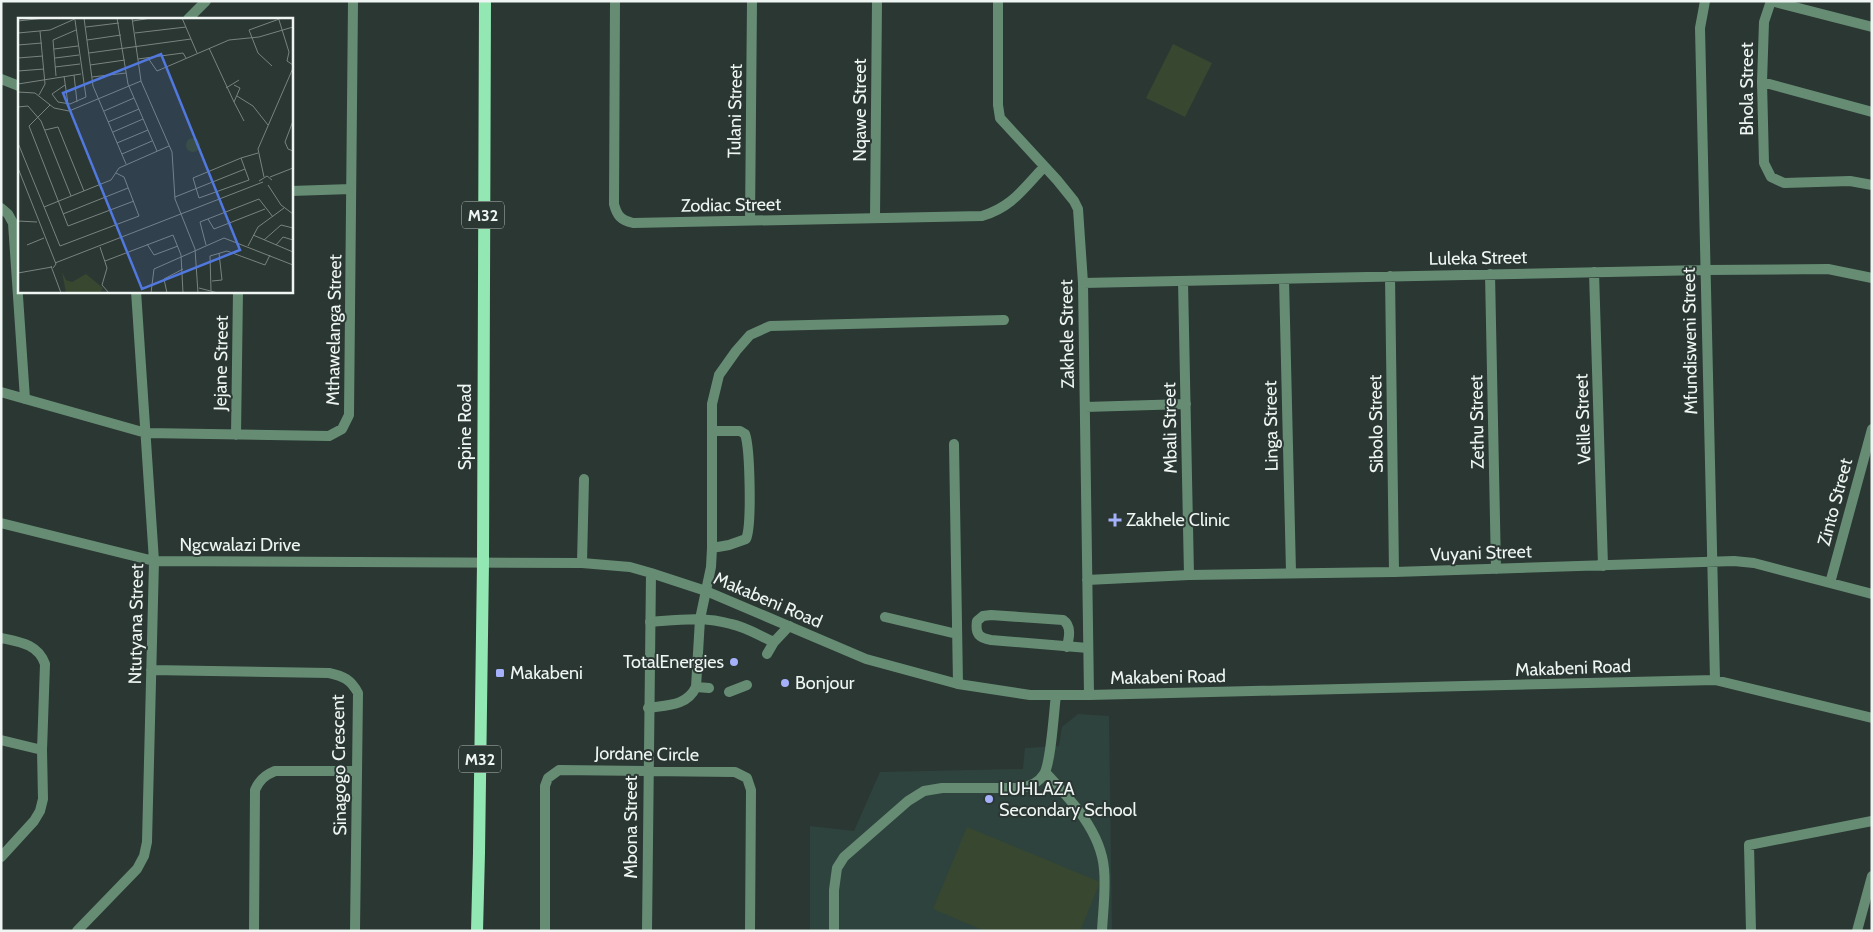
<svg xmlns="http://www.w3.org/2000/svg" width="1873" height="932" font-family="Cabin,sans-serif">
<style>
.built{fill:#2f433e}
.green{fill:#374730}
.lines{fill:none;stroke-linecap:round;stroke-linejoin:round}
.lane{stroke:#668d74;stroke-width:10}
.street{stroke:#668d74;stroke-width:10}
.primary{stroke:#93e7b3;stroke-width:12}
.poi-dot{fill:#a6b1fc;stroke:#2b3733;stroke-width:2}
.labels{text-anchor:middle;stroke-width:4;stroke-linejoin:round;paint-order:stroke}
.shield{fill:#2b3733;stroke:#b4bcb9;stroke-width:1}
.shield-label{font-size:16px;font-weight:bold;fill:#eef5f3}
.street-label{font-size:18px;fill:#eef5f3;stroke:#2b3733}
.poi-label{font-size:18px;fill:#eef5f3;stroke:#2b3733;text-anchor:start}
.inset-road{fill:none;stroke:#798380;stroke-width:1}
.view{fill:#5178df;fill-opacity:0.15;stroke:#5178df;stroke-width:2.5}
.inset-edge{fill:none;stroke:#eef5f3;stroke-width:2.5}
</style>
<rect width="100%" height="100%" fill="#2b3733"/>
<path class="built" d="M1078 714 1109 716 1112 931H810V826L854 831 880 772 1023 769 1025 748 1059 746 1062 727Z"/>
<path class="green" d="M1173 44 1212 63 1185 117 1146 98Z
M967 827 1100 882 1080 931H985L933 909Z"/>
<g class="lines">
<path class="lane" d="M188 19 206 1
M712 431H740L745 434C750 448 752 526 746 539L729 545 712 548
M954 444 958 684
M582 563 584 479
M885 617 957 634
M650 622C677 620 704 616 731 624 746 627 760 636 774 642
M1067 647C1069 638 1072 626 1063 620L991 615 983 616 977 621C975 634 979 638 991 640L1088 648
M767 654 774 642 789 626
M709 688 696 687 700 619 711 567 712 548V404L719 375 736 351 750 335 770 326 1004 320
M729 692 747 685
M648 708C668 705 687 706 696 687
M1045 772C1070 799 1101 831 1104 869 1106 889 1103 911 1102 931
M834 931V890L837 868 844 857 908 801 924 791 942 788H1018C1029 787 1038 784 1044 774 1051 763 1054 710 1056 695"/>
<path class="street" d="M615 1 614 204C617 216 621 220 633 223L982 216C1012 207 1023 189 1044 167
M998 1V105L1000 118 1057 180 1074 201 1078 209 1083 283 1089 695
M1705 1 1700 28 1715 680
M1771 1 1764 22 1762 82 1764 163 1771 177 1784 183 1850 181 1872 185
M1771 1 1872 27
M1 79 19 86
M1762 82 1872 112
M291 191 351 189
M1 208 8 214 13 223 25 399
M875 218 877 1
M750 221 752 1
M1594 272 1603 566
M1490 274 1496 569
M1390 276 1394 572
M1284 279 1291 572
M1183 281 1189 575
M1083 283 1705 270 1828 269 1872 278
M1 392 146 433 329 436 342 429 349 415 353 1
M1085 407 1186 404
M236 435 238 291
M1 523 154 561 582 563 630 567 651 573 706 591 866 659 958 684 1030 695H1089L1715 680 1872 718
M1087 580 1189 575 1394 572 1734 561 1754 563 1872 594
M1830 583 1872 429
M1 638C20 642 38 644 45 664L42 750 43 799 40 811 34 821 1 857
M151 670 329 673C344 676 351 680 358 693L355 931
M1 740 42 750
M77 931 137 869 144 856 147 842 154 561 136 291
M254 931 255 790C259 780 265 775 275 771H357
M545 931V786L548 778 559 770 735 772 747 778 751 790 750 931
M647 931 651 573
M1751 931 1749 845 1872 821
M1857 931 1872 876"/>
<path class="primary" d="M477 931 479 853 483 563 485 1"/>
</g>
<g class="poi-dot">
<path d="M1112.5 512.5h5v5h5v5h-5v5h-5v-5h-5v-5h5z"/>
<circle cx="734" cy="662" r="5"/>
<rect x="495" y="668" width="10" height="10" rx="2.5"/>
<circle cx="785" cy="683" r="5"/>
<circle cx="989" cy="799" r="5"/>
</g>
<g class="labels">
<g class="shield">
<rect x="462" y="201.5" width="42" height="27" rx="4"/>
<rect x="459" y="745.5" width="42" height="27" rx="4"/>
</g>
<g class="shield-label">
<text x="483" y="221">M32</text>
<text x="480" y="765">M32</text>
</g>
<g class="street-label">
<text transform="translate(1747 89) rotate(-90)" y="6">Bhola Street</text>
<text transform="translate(860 110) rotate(-90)" y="6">Nqawe Street</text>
<text transform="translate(735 111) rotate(-89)" y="6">Tulani Street</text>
<text transform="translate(731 205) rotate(-1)" y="6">Zodiac Street</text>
<text transform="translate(1478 258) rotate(-1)" y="6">Luleka Street</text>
<text transform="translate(334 330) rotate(-89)" y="6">Mthawelanga Street</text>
<text transform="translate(1067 334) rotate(-91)" y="6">Zakhele Street</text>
<text transform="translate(1690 341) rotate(-91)" y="6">Mfundisweni Street</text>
<text transform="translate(221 363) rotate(-89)" y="6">Jejane Street</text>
<text transform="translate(1583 419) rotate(-92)" y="6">Velile Street</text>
<text transform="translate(1477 422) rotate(-91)" y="6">Zethu Street</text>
<text transform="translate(1376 424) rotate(-91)" y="6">Sibolo Street</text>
<text transform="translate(1271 426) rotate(-91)" y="6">Linga Street</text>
<text transform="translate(465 427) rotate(-90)" y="6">Spine Road</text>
<text transform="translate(1170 428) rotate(-91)" y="6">Mbali Street</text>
<text transform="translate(1835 502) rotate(-75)" y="6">Zinto Street</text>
<text x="240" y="551">Ngcwalazi Drive</text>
<text transform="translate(1481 553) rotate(-2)" y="6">Vuyani Street</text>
<text transform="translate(768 600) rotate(23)" y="6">Makabeni Road</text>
<text transform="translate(136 624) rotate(-89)" y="6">Ntutyana Street</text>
<text transform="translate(1573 668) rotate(-2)" y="6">Makabeni Road</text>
<text transform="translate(1168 677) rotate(-1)" y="6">Makabeni Road</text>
<text transform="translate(647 754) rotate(1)" y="6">Jordane Circle</text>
<text transform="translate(339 765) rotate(-91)" y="6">Sinagogo Crescent</text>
<text transform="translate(631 827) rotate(-90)" y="6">Mbona Street</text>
</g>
<g class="poi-label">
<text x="1126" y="526">Zakhele Clinic</text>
<text x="724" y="668" text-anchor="end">TotalEnergies</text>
<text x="510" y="679">Makabeni</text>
<text x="795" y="689">Bonjour</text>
<text x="999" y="795">LUHLAZA<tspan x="999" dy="21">Secondary School</tspan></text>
</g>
</g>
<g transform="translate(18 18)">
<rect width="275" height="275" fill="#2b3733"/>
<path d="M168 127a7 7 0 1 1 14 0a7 7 0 1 1-14 0ZM44 254 48 262 54 264 68 256 85 270 82 275H48Z" fill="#374730"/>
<path class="inset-road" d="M66 0 75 68 108 146M99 0 110 66 139 133M114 0 123 63 154 134 157 181 177 231 180 275M164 0 179 35M261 2 271 34 269 43 275 47M0 3 27 0M115 3 133 0M68 9 101 5M0 15 32 12 59 0M117 15 168 9M69 22 103 17M0 27 24 25M191 30 216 84 222 70 216 67M36 31 60 28M71 35 173 21M0 40 25 38M37 40 61 37M130 40 139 53 211 22 241 19 275 9M120 41 165 35 168 40M72 47 107 42M254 48 240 35 231 12 264 0M37 49 62 46M0 53 26 51M56 57 59 84M38 58 35 22 58 12M46 58 50 86M74 59 108 55M0 66 63 56M47 67 34 76 40 84 52 86 68 79 57 2M208 70 221 62M0 74 17 75 36 90 51 93 123 63M21 77 27 66 22 13M219 78 235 88 250 107M216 84 226 103M32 87 11 108 50 208 116 183M0 89 10 88 23 103 53 178M86 93 116 80M275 103 267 124 270 131 275 133M90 104 121 91M27 112 40 109 66 173M95 114 125 101M0 125 42 228 121 198 106 159 98 155M99 125 130 112M104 136 134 123M223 140 175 160 181 180 231 162 223 140 240 135M0 150 38 246 35 250M246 159 240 131 275 50M252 159 275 150M241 163 249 158 254 162M250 167 263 187 275 196M157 179 227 151M26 189 93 162 101 150 151 128M45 196 110 170M190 201 196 211 247 191M0 203 19 204M235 217 275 234M246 222 263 207 275 210M129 226 136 237 160 228M9 227 26 220M188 227 182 204 241 181 255 199M258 227 265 219 275 222M230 228 240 209 266 190M82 229 89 250 84 267 91 275M87 243 155 217 163 237 165 275M37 245 245 164M33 248 43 275M0 255 34 249M194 263 204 262 201 235M181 270 200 275M193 273 192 238 209 233 247 247 252 237M133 275 136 251 206 220 275 247M149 275 146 261 165 251"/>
<path class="view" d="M143 36 222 232 124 271 45 75Z"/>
<rect width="275" height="275" class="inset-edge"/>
</g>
<rect width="1873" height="932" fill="none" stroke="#eef5f3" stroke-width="5"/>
</svg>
